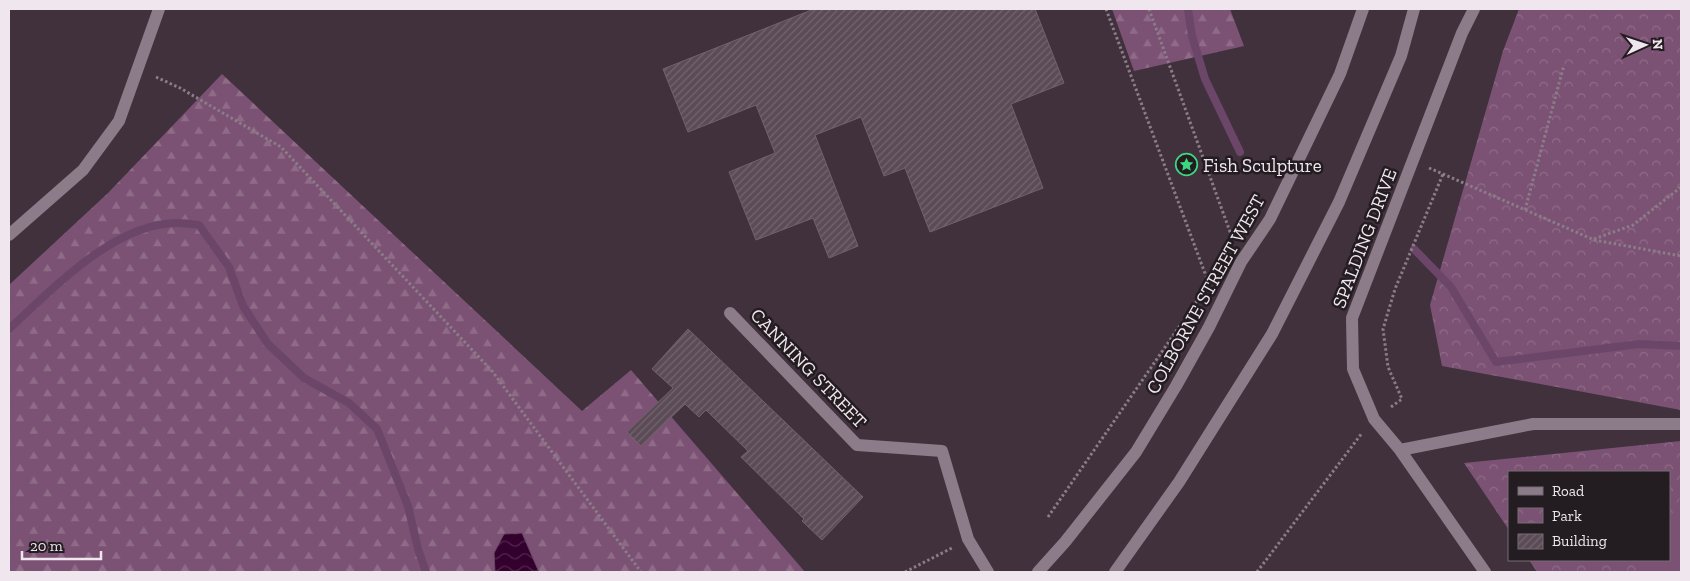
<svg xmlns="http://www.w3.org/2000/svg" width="1690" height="581" font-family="'Zilla Slab',serif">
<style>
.forest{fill:url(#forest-firs)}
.park{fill:url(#park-crowns)}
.pitch{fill:#7c5274}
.water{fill:url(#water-waves);stroke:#6c4668}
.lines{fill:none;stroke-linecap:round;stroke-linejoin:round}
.stream{stroke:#6c4668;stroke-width:8}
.building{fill:url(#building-hatch);stroke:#72616f}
.path{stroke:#8a7d87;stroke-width:3;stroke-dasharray:2.5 2.5;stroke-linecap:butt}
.minor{stroke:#8c7b88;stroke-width:12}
.secondary{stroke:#8c7b88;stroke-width:12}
.labels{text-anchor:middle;stroke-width:5;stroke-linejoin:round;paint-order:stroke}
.poi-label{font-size:19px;fill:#f0e6ee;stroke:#231c21;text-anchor:start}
.street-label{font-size:19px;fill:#f0e6ee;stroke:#231c21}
</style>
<defs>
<pattern id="forest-firs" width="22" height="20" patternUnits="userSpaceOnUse" patternTransform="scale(1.25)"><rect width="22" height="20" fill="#7c5274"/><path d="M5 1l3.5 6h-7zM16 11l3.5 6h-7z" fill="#8f6b88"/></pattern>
<pattern id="park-crowns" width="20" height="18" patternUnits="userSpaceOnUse" patternTransform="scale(1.25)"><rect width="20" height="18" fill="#7c5274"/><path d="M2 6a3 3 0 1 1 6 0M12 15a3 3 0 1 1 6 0" fill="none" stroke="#8f6b88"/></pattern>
<pattern id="water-waves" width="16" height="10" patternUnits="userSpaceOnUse" patternTransform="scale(1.25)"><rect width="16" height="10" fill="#34012e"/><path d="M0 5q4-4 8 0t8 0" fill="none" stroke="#52264d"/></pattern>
<pattern id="building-hatch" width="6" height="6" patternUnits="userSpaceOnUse" patternTransform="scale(1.25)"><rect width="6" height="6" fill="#5b4b57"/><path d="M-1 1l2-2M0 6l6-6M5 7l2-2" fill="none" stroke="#73656f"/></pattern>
</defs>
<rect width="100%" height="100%" fill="#40313d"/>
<path class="forest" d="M1112 9H1230L1244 46 1134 71Z
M222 74 582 411 631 370 805 572H9V285L108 193Z"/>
<path class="park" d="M1519 9H1681V410L1442 366 1430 305 1503 51Z
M1681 441V572H1537L1529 560H1669V472H1509V530L1464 463Z"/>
<path class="pitch" d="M1681 496V572H1651L1643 568 1647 560H1669V520Z"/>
<path class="water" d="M522 533 539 572H495L494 553 504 534Z"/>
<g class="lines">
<path class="stream" d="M1188 9 1192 36 1205 79 1240 152
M1414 249 1451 287 1496 362 1639 344 1681 346
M9 329C53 289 114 223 177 223 184 223 192 224 199 225L229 267 243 306 268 344 304 378 349 403 377 429 408 506 418 549 426 572"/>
</g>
<path class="building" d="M814 9H1035L1064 83 1011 104 1043 188 930 232 905 168 884 176 861 117 815 135 858 246 829 258 813 218 756 240 729 172 775 153 756 105 688 132 663 69Z
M688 329 863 497 822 540 802 521 804 519 741 457 748 451 706 410 699 417 685 404 641 446 627 432 673 388 652 369Z"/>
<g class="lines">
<path class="path" d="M1106 9 1209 284
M1149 9 1233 240
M156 77 180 88 281 147 492 371 641 572
M1429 168 1594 240 1681 256
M1525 210 1564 65
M1594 239 1633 225 1681 187
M1391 407 1402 399 1388 367 1383 329 1395 289 1443 174
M1048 517 1201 295
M905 572 952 548
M1257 572 1362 433"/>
<path class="minor" d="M1474 9 1462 33 1352 318 1353 369 1374 419 1400 450 1485 572
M9 235 83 170 119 121 159 9
M730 313 857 445 942 451 968 539 988 572
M1400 450 1533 424H1681"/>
<path class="secondary" d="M1038 572 1065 542 1136 452 1176 386 1209 327 1241 262 1270 219 1340 74 1363 9
M1115 572 1179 482 1272 334 1339 202 1401 56 1414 9"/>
</g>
<defs>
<symbol id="sight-ring" viewBox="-11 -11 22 22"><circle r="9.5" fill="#231c21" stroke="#3cd77e" stroke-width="1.5"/><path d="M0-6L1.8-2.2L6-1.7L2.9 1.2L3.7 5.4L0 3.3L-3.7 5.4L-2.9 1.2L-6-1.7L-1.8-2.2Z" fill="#3cd77e"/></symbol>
</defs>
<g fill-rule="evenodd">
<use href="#sight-ring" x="1174" y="152" width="25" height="25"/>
</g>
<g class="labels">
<g class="poi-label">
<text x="1203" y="172">Fish Sculpture</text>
</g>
<g class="street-label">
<text transform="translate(1364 238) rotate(-69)" y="7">SPALDING DRIVE</text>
<text transform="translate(1205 294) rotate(-61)" y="7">COLBORNE STREET WEST</text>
<text transform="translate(809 368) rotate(46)" y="7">CANNING STREET</text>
</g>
</g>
<rect width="1690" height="581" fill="none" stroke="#f0e6ee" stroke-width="20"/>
<rect x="1508" y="471" width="162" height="90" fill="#231c21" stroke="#756d73"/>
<rect x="1518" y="487" width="25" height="8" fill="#8c7b88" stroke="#756d73"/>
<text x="1552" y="496" font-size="15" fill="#f0e6ee">Road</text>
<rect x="1518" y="508" width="25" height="15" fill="url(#park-crowns)" stroke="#756d73"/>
<text x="1552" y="521" font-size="15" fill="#f0e6ee">Park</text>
<rect x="1518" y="534" width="25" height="15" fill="url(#building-hatch)" stroke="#756d73"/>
<text x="1552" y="546" font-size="15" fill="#f0e6ee">Building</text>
<g transform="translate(1645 45) rotate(87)" stroke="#231c21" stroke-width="4" paint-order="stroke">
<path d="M0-4L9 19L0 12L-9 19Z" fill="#f0e6ee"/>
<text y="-8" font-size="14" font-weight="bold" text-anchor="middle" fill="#f0e6ee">N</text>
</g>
<path d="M22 551v8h79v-8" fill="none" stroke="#f0e6ee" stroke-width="2.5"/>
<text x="30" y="551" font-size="15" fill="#f0e6ee" stroke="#231c21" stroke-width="4" paint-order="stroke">20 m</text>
</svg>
